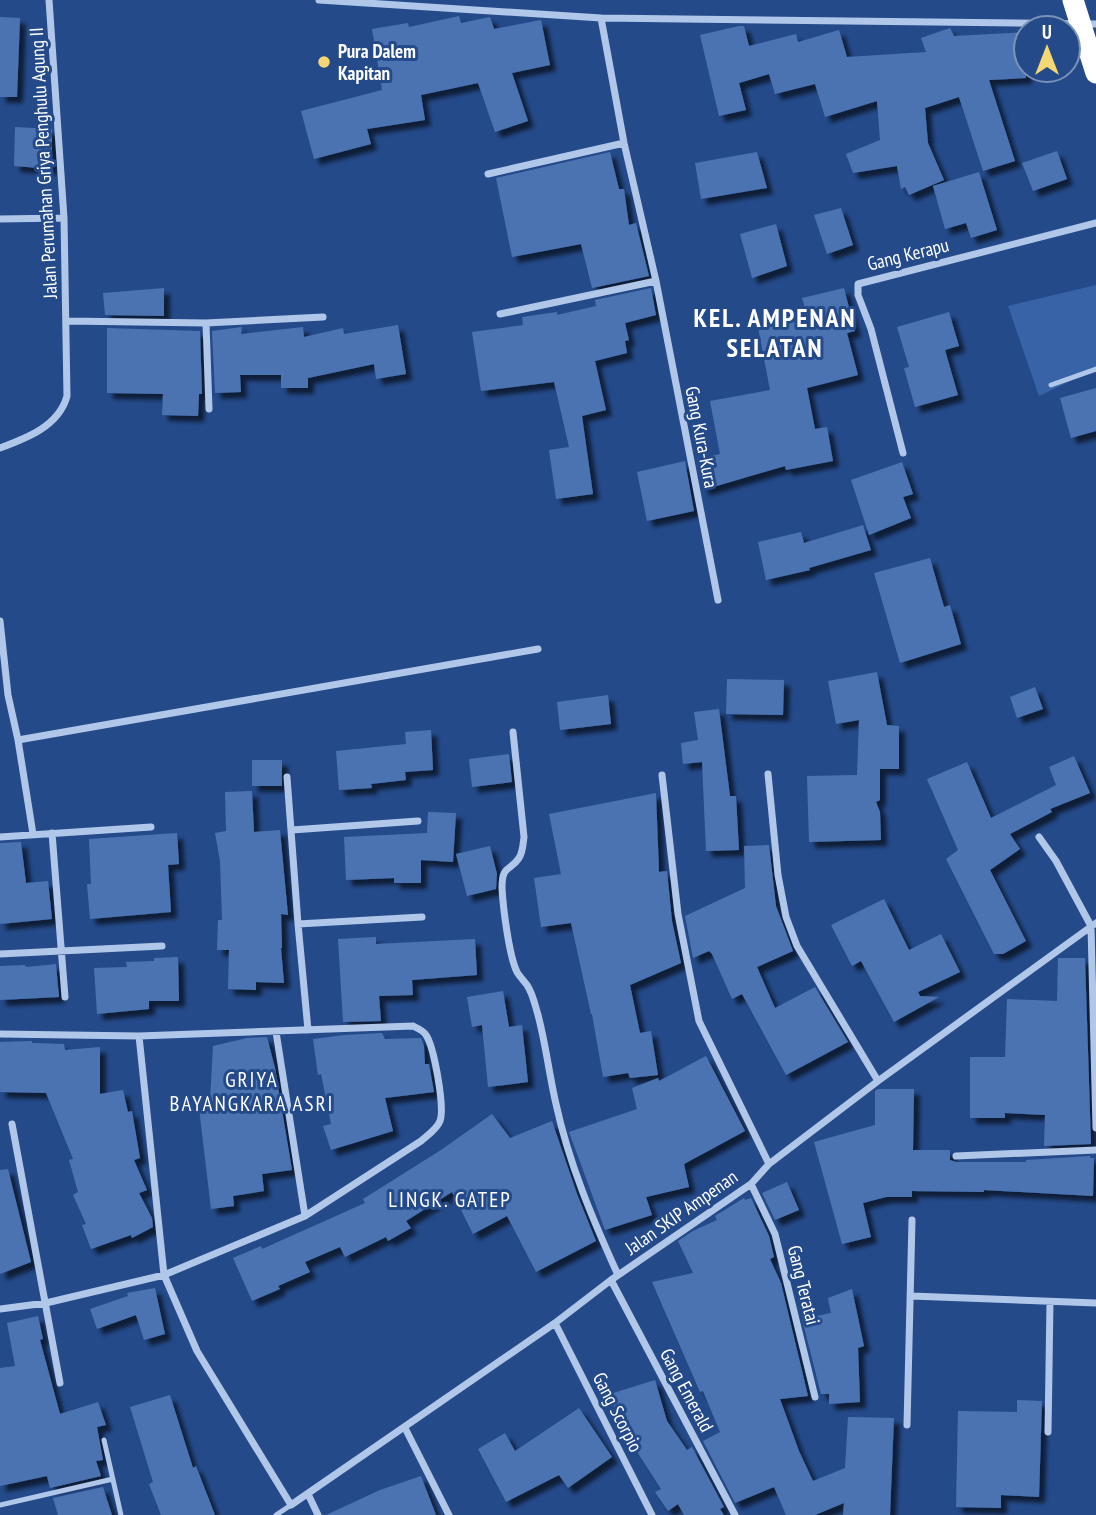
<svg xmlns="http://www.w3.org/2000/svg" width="1096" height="1515" font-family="'PT Sans Narrow',sans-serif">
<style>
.green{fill:#3863a7}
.building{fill:#4c73b2;filter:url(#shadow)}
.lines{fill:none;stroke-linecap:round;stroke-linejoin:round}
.lane{stroke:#b1c7ea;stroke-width:5}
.street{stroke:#b1c7ea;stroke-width:7}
.highway{stroke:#fff;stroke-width:21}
.poi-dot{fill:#f5d874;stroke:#244a8a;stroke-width:2.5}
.labels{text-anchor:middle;stroke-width:6;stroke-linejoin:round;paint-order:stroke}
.poi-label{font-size:19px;font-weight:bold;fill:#fff;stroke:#244a8a;text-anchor:start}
.street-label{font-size:19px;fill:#fff;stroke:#244a8a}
.neighbourhood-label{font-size:21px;letter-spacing:2px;fill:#fff;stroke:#244a8a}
.district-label{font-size:26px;font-weight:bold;letter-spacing:2px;fill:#fff;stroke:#244a8a}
</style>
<defs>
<filter id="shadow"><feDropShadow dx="6" dy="6" stdDeviation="2" flood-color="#0009"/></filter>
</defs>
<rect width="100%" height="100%" fill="#244a8a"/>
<path class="green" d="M1096 285V369L1039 396 1008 306Z"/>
<path class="building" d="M459 16 461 23 490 17 494 29 541 20 550 65 512 73 528 121 495 132 478 83 421 95 425 120 367 129 371 144 314 159 301 111 382 90 372 29 408 23 409 27Z
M0 17 20 18 17 97H0Z
M739 26H744L749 46 796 34 798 42 839 30 847 57 926 52 921 38 950 28 954 36 1026 32V78L989 80 1015 161 983 171 959 97 925 108 928 143 944 180 909 195 905 187 901 189 897 166 853 173 846 154 880 140 877 101 825 117 815 84 775 94 769 74 739 83 746 110 719 116 700 35Z
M15 127 52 129V169L14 166Z
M1057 151 1067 179 1033 191 1022 163Z
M610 152 619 189H624L629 225 636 223 649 276 592 288 581 244 512 257 496 178Z
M757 152 767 188 701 199 695 163Z
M979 172 997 230 971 238 966 223 945 229 933 186Z
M841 208 853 245 827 254 814 215Z
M776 224 787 266 752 278 740 234Z
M164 288V316L105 315 103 293Z
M651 288 656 315 625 323 629 340 625 341 627 353 595 361 606 410 582 416 593 494 556 499 549 450 569 447 554 382 481 391 472 332 523 325 522 317 557 312V315L596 306 595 300Z
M844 288 855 331 847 333 858 375 807 388 815 429 827 427 833 461 786 470 785 466 703 490 697 459 720 454 710 401 770 390 758 327 808 318 802 298Z
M949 312 959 346 945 350 958 395 915 407 904 368 909 367 897 327Z
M398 325 406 374 376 379 374 364 308 378V388H281V375H240L241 392 215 393 212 331 242 327 241 334 303 327 304 337 343 328 344 334Z
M107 328 200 331 202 394H199L198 416 162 415 163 394 107 393Z
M1096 388V431L1071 438 1060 398Z
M685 461 694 511 647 521 637 472Z
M902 462 913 494 903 497 911 518 869 535 851 480Z
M863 525 871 550 809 568 810 570 766 580 758 542 801 532 804 543Z
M930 558 944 607 950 605 961 644 900 663 874 573Z
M877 672 887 725 899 726V769H880V800L876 802 880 812 881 840 809 842 807 776 857 775 859 720 836 724 828 681Z
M727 679 784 680 783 715 726 714Z
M1035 687 1043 709 1017 718 1010 697Z
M608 695 611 724 560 730 557 702Z
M719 709 730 796H736L739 850 706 851 702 762 683 764 681 743 698 740 694 712Z
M431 730 433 770 405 772 406 780 371 784 372 788 339 790 336 751 406 744 405 732Z
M509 754 512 782 472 787 469 759Z
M1074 756 1090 793 1050 809 1052 812 1010 834 1020 849 990 870 1026 941 1003 954H994L946 859 958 850 927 779 967 762 991 818 1056 785 1049 767Z
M252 760H282V786H252Z
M252 791 254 832 280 830 288 915 281 914 282 948H281L284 983 256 982V990L228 989 229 950H217L218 920H222L220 861 215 833 226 831 225 792Z
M656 793 659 872 667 871 672 921 681 963 630 985 640 1033 651 1031 658 1075 630 1078 628 1073 603 1077 592 1014H591L571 923 541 927 534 878 561 874 549 814Z
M428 812 456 813 453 862 421 860V883H394V878L346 880 344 837 427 833Z
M177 833 179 864 168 865 171 912 90 919 87 884H91L89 839Z
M21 842 26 883 48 881 52 919 0 924V843Z
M769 845 776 906 793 951 757 967 775 1008 815 987 848 1042 786 1075 742 994 732 999 712 954 709 951 693 958 685 916 745 888 744 846Z
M490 846 497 874 496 889 467 896 456 854Z
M884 899 909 950 941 934 960 972 918 992 920 996 939 997 894 1022 861 961 852 966 831 925Z
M376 937V944L475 939 477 975 412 980 413 995 379 996 381 1021 343 1022 338 939Z
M178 957 179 1001H149V1009L97 1014 94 968 127 967 126 962 154 961V958Z
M1058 958H1085L1091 1144 1044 1146 1045 1115 1005 1113V1118H970V1057H1005L1007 999 1057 1001Z
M56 964 59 997 0 1000V966L25 965 26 967Z
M503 991 509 1027 522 1025 528 1082 488 1087 482 1025 472 1027 467 997Z
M382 1033 385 1039 421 1038 424 1046 425 1064H429L434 1092 385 1098 393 1131 331 1150 323 1126 331 1124 321 1074 318 1075 313 1039 344 1035Z
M267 1037 275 1068 292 1170 262 1174 264 1191 233 1196 234 1206 211 1209 198 1100H210L213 1046 247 1038Z
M32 1041V1043L64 1044 65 1050 100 1047V1094L123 1090 128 1112 132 1111 140 1158 134 1160 147 1190 139 1193 152 1218 153 1227 132 1238 131 1235 91 1249 82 1225 86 1224 73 1195 78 1192 69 1160 73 1159 46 1093 0 1092V1042Z
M706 1056 745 1131 684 1164 689 1187 646 1197 652 1215 605 1230 569 1132 637 1109 632 1088 658 1078 659 1081Z
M878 1089H914L913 1150H950V1160L956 1162H1026V1160L1090 1156V1158H1094L1093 1196 984 1190V1192L912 1191V1197H886L863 1203 871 1237 842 1244 814 1142 875 1125V1091Z
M492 1114 510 1138 552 1121 577 1194 596 1241 536 1272 507 1216 473 1234 452 1192 406 1221 411 1228 388 1241 386 1237 345 1257 340 1247 305 1262 310 1272 278 1286 280 1289 252 1301 233 1258 261 1246 262 1249 365 1203 363 1199 441 1150Z
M8 1169 31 1262 0 1274V1170Z
M787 1182 799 1210 775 1220 762 1193Z
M744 1198 745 1200 751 1198 769 1236 774 1257 770 1259 781 1283 808 1396 780 1399 799 1451 813 1481 845 1468 848 1417 894 1418 890 1515H843L844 1503 815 1515H786L774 1487 735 1503 703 1441 720 1432 703 1391 700 1392 652 1282 693 1273 678 1241 693 1231 717 1220 715 1216Z
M155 1288 165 1334 144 1340 136 1315 97 1329 90 1309 128 1296 127 1293Z
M852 1289 864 1346 858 1348 860 1402 829 1404V1394H821L802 1319 831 1313 828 1298Z
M38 1316 43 1339 40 1340 60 1414 98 1402 106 1425 97 1427 103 1460 96 1461 101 1476 50 1488 47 1476 0 1486V1368L15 1366 7 1323Z
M655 1380 667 1421 687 1450 692 1447 724 1507 720 1509 724 1515H684L678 1504 668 1511 655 1492 661 1489 632 1444 627 1447 610 1394Z
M170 1395 193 1468 196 1466 215 1515H161L149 1484 153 1482 130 1407Z
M1017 1400 1042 1401 1039 1497 1001 1495V1508L956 1507 958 1411 1017 1412Z
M579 1408 612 1457 568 1488 559 1475 506 1502 478 1449 505 1433 515 1451Z
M421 1476 436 1515H326L380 1490Z
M103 1487 112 1515H58L53 1498Z"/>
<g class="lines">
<path class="lane" d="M1051 385 1096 369
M104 1440 121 1515
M0 1505 113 1479
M276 1515 291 1505"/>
<path class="street" d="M319 0 601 18 1096 24
M601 18 624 143 656 281 718 600
M488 174 624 143
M0 219 64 218
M500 314 656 281
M67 321 206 323 323 317
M206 323 209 409
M0 448C27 438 59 426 67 396L64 218 49 0
M903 453 871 329 858 295V284L1096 223
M0 621 8 695 18 740 33 834
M513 732 524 837C523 844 523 852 519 858 510 872 502 864 502 888 503 907 509 956 517 972 520 977 524 981 527 985 533 994 535 1005 538 1015 546 1045 549 1074 556 1104 569 1164 593 1220 618 1275
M18 740 538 649
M768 774 778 875 786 917 797 946 878 1081
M662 775 678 914 699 1021 769 1164
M287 777 298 924 308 1030
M292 830 418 821
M52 833 65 997
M0 837 151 827
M1039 837 1056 861 1091 926 1096 1128
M298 924 422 917
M0 954 162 946
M276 1032 305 1216
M0 1034 139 1036 413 1026C417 1028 423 1030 426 1035 434 1047 445 1107 440 1121 437 1129 428 1135 421 1141L305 1216 164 1275 46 1303 0 1309
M139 1036 164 1275 197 1351 291 1505 555 1323 611 1280 751 1184 769 1164 878 1081 1096 923
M12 1124 60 1383
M956 1156 1096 1150
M751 1184 775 1234 815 1397
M611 1280 735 1515
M911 1296 1096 1303
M555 1323 652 1515
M907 1425 912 1220
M405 1428 449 1515
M1048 1432 1050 1302
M308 1494 318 1515"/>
<path class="highway" d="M1073 0 1096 73"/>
</g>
<circle class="poi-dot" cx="324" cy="62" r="7"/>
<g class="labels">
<g class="poi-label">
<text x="338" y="58">Pura Dalem<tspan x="338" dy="22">Kapitan</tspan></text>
</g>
<g class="street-label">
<text transform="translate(43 163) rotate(-93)" y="7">Jalan Perumahan Griya Penghulu Agung II</text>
<text transform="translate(908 254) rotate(-14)" y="7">Gang Kerapu</text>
<text transform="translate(702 437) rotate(79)" y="7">Gang Kura-Kura</text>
<text transform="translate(681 1212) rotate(-35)" y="7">Jalan SKIP Ampenan</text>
<text transform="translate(804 1285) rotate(76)" y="7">Gang Teratai</text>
<text transform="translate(687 1390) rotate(62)" y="7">Gang Emerald</text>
<text transform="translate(618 1412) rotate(63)" y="7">Gang Scorpio</text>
</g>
<g class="neighbourhood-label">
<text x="252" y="1087">GRIYA<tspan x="252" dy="24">BAYANGKARA ASRI</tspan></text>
<text x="450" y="1207">LINGK. GATEP</text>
</g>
<g class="district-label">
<text x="775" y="327">KEL. AMPENAN<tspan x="775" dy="30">SELATAN</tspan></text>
</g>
</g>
<g transform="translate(1047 49)"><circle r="33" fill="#244a8a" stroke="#7c92b9" stroke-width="2"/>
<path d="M0-5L12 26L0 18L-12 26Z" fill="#f5d874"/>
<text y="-10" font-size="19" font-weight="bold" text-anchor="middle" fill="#ffffff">U</text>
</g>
</svg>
